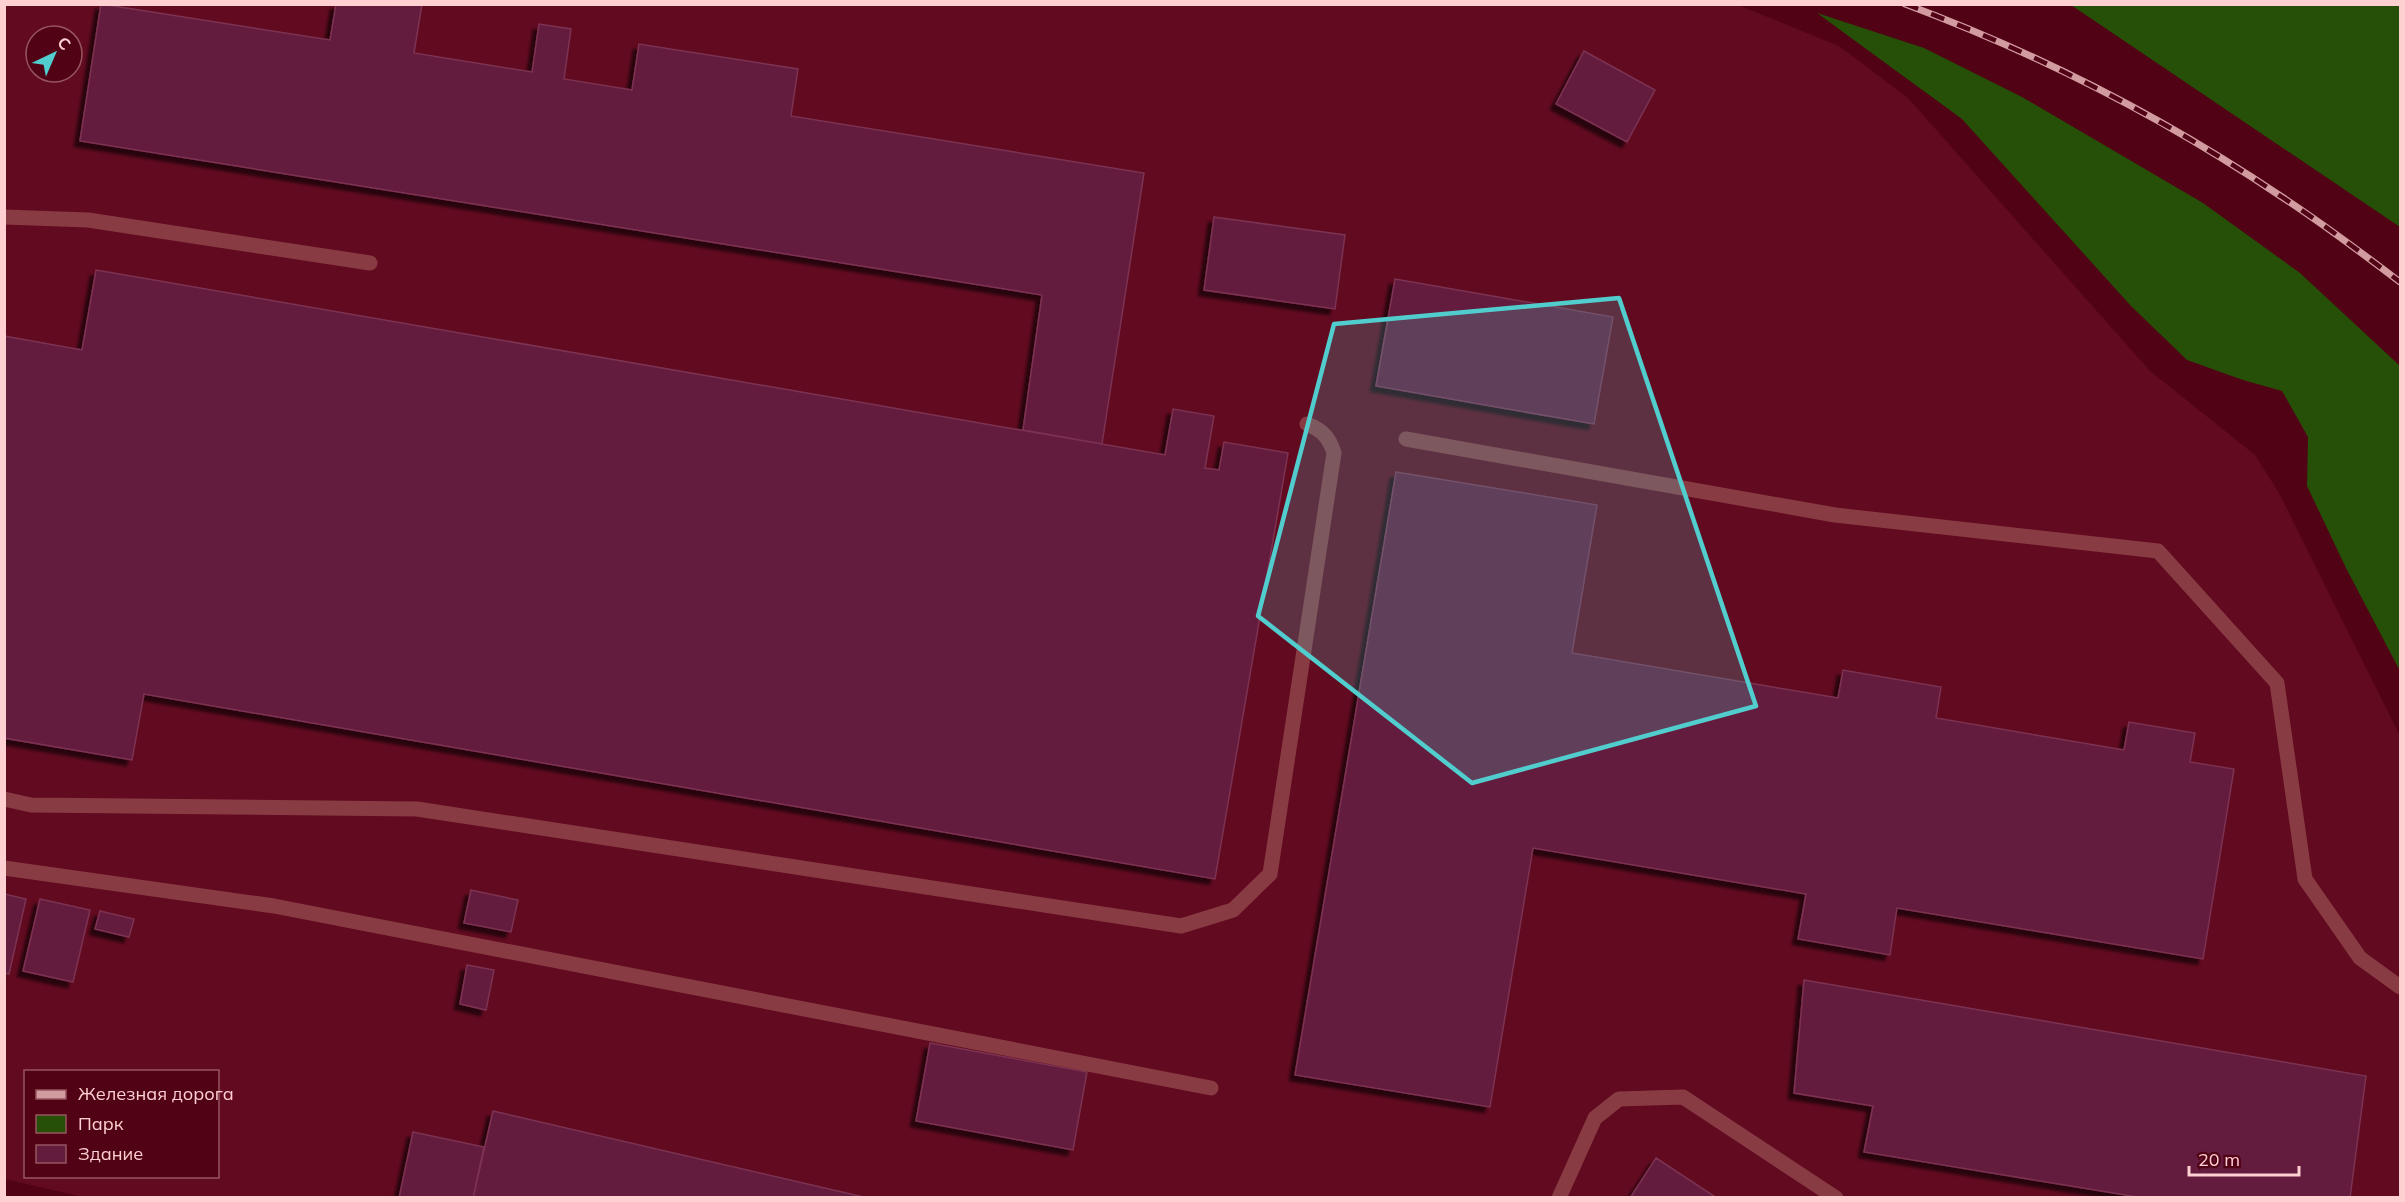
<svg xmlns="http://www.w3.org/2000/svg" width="2405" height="1202" font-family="Mulish,sans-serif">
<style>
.built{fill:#620a20;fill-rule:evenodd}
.green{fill:#264f08}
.building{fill:#641c3d;stroke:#7c3352;stroke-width:1.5;filter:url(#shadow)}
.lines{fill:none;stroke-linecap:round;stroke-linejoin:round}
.lane{stroke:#893b43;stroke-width:15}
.rail-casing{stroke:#d29ba0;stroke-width:7}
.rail{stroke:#510315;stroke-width:4.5;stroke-dasharray:14;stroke-linecap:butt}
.marked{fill:#52cdce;fill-opacity:0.2;stroke:#52cdce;stroke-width:4.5;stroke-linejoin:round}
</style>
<defs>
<filter id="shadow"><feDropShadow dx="-5.5" dy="5.5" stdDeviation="1.5" flood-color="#0009"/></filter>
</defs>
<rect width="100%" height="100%" fill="#510315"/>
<path class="built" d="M5 5H1738L1839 46 1908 98 2150 371 2255 455 2279 493 2400 736V1197L87 1198 5 1179ZM36 36H72V72H36ZM26 1072H218V1176H26Z"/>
<path class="green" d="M2071 5H2400V227Z
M1817 13 1924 48 2022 97 2203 203 2300 273 2400 366V671L2346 568 2307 486 2308 437 2282 391 2243 380 2187 360 2131 306 1962 119Z"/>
<path class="building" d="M101 4 330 40 336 4H422L414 53 532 72 539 24 571 29 564 79 632 90 639 44 798 69 791 116 1144 173 1102 444 1023 430 1042 295 80 141Z
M1584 51 1655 90 1627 142 1556 104Z
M1214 217 1345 235 1335 309 1204 290Z
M96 270 1165 455 1173 409 1214 416 1205 468 1219 470 1224 442 1288 453 1215 879 144 694 132 760 4 738V336L82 350Z
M1395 279 1613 317 1594 424 1376 386Z
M1396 472 1597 505 1572 653 1838 698 1843 670 1941 687 1936 718 2124 750 2129 722 2195 733 2190 762 2234 769 2203 959 1897 908 1890 955 1798 939 1806 894 1533 848 1490 1107 1295 1075Z
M471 890 518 900 511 932 464 923Z
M4 894 26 899 9 974 4 973Z
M40 899 90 910 73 982 23 971Z
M100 911 134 919 129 937 95 929Z
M467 965 494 970 486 1010 460 1004Z
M1804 980 2366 1076 2350 1198H2144L1864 1152 1873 1106 1794 1093Z
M930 1043 1087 1072 1073 1150 916 1121Z
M493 1111 868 1198H473Z
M413 1132 484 1147 473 1198H399Z
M1656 1158 1717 1198H1630Z"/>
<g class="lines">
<path class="lane" d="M4 217 88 220 370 263
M1406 439 1835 515 2158 551 2277 683 2305 879 2360 958 2400 987
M4 799 31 805 417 809 1181 926 1233 910 1270 874 1334 453C1329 437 1322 430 1307 424
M4 868 274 906 1211 1088
M1559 1198 1595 1118 1619 1099 1683 1097 1836 1198"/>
<defs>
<path id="rail" d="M1905 4C2037 53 2166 119 2282 197 2323 224 2362 253 2400 282"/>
</defs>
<use href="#rail" class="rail-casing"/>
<use href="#rail" class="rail"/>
</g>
<path class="marked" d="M1619 298 1756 706 1472 783 1258 616 1334 324Z"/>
<rect width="2405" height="1202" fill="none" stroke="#ffd0d1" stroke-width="12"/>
<rect x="24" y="1070" width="195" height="108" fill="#510315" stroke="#975560" stroke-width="1.5"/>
<rect x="36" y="1090" width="30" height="9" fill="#d29ba0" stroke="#975560" stroke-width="1.5"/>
<text x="78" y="1100" font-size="18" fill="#ffd0d1">Железная дорога</text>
<rect x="36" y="1115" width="30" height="18" fill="#264f08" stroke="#975560" stroke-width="1.5"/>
<text x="78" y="1130" font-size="18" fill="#ffd0d1">Парк</text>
<rect x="36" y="1145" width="30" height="18" fill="#641c3d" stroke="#975560" stroke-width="1.5"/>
<text x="78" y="1160" font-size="18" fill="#ffd0d1">Здание</text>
<g transform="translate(54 54) rotate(44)"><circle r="28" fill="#510315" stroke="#975560" stroke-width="1.5"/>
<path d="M0-4.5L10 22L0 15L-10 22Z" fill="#52cdce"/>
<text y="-9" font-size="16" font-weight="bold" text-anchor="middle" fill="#ffd0d1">С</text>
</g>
<path d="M2189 1166v9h110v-9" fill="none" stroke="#ffd0d1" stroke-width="3"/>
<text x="2198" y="1166" font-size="18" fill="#ffd0d1" stroke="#510315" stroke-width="4.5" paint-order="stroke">20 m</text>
</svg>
